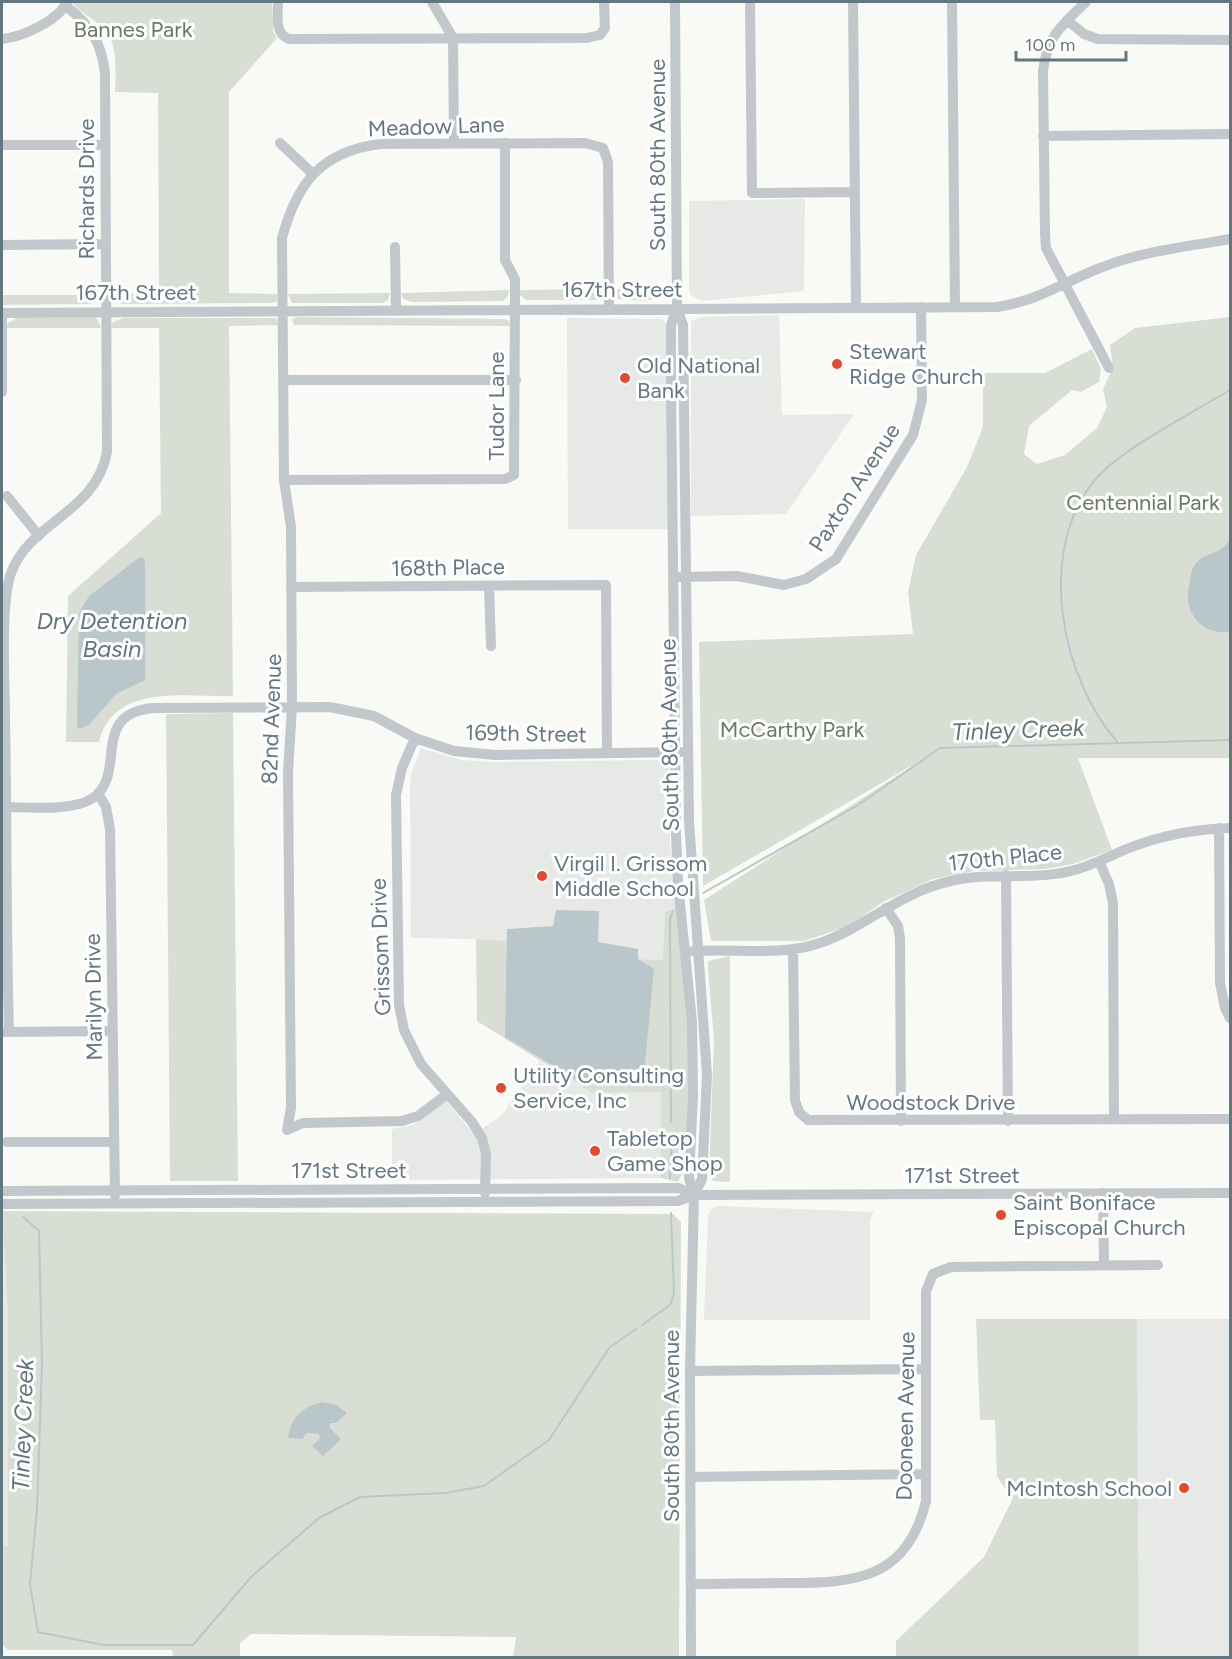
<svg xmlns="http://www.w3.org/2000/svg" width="1232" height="1659" font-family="Figtree,sans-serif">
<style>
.built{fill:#e7e9e7}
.green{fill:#d9ded5}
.water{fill:#b9c7ca}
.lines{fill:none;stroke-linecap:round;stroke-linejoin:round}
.stream{stroke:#b9c7ca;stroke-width:2}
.minor{stroke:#c2c7cb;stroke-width:10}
.poi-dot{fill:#e5482a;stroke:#fff;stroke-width:2}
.labels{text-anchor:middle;stroke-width:6;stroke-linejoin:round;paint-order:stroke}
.park-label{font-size:22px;fill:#687a62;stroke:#fff}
.street-label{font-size:22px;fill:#637782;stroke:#fff}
.poi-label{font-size:22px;fill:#637782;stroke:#fff;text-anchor:start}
.water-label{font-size:24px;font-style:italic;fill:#5e767c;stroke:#fff}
</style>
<rect width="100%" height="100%" fill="#f9f9f6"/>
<path class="built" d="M805 199 804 291 702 301 691 295 689 291V201Z
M779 315 782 415 854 414 786 514 691 516V321L703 317Z
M567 318 660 319 665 322 668 328V529H568Z
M421 748 462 760 491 762 663 760 669 769 670 844 677 909 665 913 664 960 637 959V949L476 939 411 938 410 788 411 774Z
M539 1062 592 1093 661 1092V1178L392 1180V1129L413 1125 446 1101 472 1132 483 1128 501 1116Z
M717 1206 874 1212 870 1219V1320H704L708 1216 711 1210Z
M2 1211 8 1315V1547L2 1546Z
M1137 1319H1230V1657H1139Z"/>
<path class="green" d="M72 2H272L273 31 277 38 229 92V293L277 294V301L272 303 122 304 113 300 111 294H159L158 93 115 92C116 73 118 37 101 25 91 18 79 12 72 2Z
M603 289 602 298 598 300H526L520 295V290Z
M613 289H666C660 306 633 299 618 299L614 295Z
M509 290 508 296 503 301 412 302 403 299 401 293Z
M390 293 388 300 382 303H292L288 294Z
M2 295H100L97 302 89 304 2 305Z
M94 317 98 320 101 328H7L8 323 17 318Z
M297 317 504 319 508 320 510 326 294 325 292 319Z
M1230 317V758H1078L1112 850 1073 864 1045 869 973 871 933 879 883 902 849 926 804 941H711L704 900 925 758 703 886 699 642 913 634 908 592 916 555 967 467 983 427V373H1045L1092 349 1101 369 1099 382 1081 392 1072 390 1029 426 1024 454 1037 464 1065 455 1097 428 1107 407 1103 389 1113 368 1110 345 1135 328Z
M123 318H274L277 320 278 325 229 326 233 696C188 697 112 683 99 742H66L68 596 161 513 159 328H111L113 322Z
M233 713 238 1181H170L166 714Z
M677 909 690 1027 686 1166 678 1182 661 1178V1092L592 1093 477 1021 476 939 638 949V959L663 960 665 912Z
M730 956V1182L713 1181 709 1173 714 1040 708 970V961Z
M2 1211 673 1214 681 1222 679 1657H513L516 1637 251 1634 240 1643V1658L173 1657 172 1650H8L2 1644V1546H8V1315Z
M976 1319H1137L1139 1657H896V1641L984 1557 1012 1500 997 1476 995 1420H980Z"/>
<path class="water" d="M1230 540V632C1201 635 1183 612 1189 586 1191 578 1190 570 1196 563 1207 551 1219 556 1230 540Z
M140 557 144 558 145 564V680L116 694 89 725 79 729 77 726 79 613 89 596Z
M556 910 599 911 598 942 638 949V959L654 969 644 1074 584 1084 505 1037 507 929 553 926Z
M323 1402 336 1405 347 1413 336 1423H330V1428L341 1439 323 1456 312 1446 321 1437 318 1434 307 1433 302 1439 288 1438C291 1417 303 1406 323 1402Z"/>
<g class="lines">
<path class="stream" d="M1118 743C1061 678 1036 553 1094 481 1119 450 1194 412 1230 390
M703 893 858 805 940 748 1230 740
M671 1122 670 919 673 911
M670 1178 672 1134
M23 1217 39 1231 42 1365 37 1509 30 1584 38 1632 104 1645H193L251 1577 319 1518 360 1497 445 1493 484 1486 549 1440 609 1348 636 1329
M642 1325 670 1305 674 1294 671 1213"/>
<path class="minor" d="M278 2C278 15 274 34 289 39L587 38 600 35 605 28 604 2
M432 2 453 38 454 143
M675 2 677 308 671 325V384L676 833 678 884 692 1022 693 1096 689 1178 694 1195 690 1371 691 1658
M750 2 752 193 855 192
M853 2 856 307
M952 2 955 307
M1086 2C1062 25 1047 36 1043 71L1045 234 1046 248 1109 368
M1067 20 1084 34 1098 39 1230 40
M2 39C22 37 58 21 67 2
M1043 136 1230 134
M280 143 312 173
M2 145H105
M2 245 105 244
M395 247 396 310
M677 308 683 325 689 821 707 1075 702 1179 694 1195
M2 313 997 307C1041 300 1061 283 1100 268 1141 251 1187 247 1230 239
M284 380H516
M2 392V313
M284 480 505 479 514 475 515 295V279L505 260V143
M7 496 39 536
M679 577 737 576 784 585 806 579 836 559 913 435 922 400 921 307
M489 586 491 646
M291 587 606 585 607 753
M415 738 402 768 396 795 399 1005 404 1030 421 1064 472 1122 482 1138 486 1154 485 1193
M98 793 106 807 110 829 115 1195
M2 807C26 807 73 812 93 798 128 773 89 714 153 708L330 707 374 716 415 738 454 751 495 755 681 752
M1219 828 1220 983 1225 1008 1230 1018
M1099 861 1109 884 1113 903 1114 1119
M1006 875 1008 1121
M886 908 898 926 900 938 901 1121
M793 949 795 1100 799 1112 808 1120 1230 1119
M693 951C736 948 778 957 820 943 866 927 902 891 951 881 992 871 1037 882 1078 869 1094 864 1109 857 1124 850 1158 836 1194 829 1230 828
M2 1032 113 1031
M9 1032C6 928 7 823 5 718 5 682 0 605 11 573 30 521 96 513 107 452L105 73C101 41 90 25 66 6
M287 1130 291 1108 288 773 292 707 291 527 284 480 282 238C297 183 321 151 381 144L585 143 603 148 608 162 609 309
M287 1130 303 1123 402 1121 418 1116 446 1095
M7 1142H114
M2 1191 679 1188 694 1195
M1103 1193 1104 1264
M2 1204 678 1201 694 1195 1230 1193
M690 1371 926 1369
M690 1477 926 1474
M691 1584C723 1584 755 1583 787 1583 856 1583 907 1579 926 1501V1291L933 1274 951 1267 1158 1265"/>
</g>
<g class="poi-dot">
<circle cx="837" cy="364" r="6"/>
<circle cx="625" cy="378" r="6"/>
<circle cx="542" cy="876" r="6"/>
<circle cx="501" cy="1088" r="6"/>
<circle cx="595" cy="1151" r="6"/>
<circle cx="1001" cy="1215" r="6"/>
<circle cx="1184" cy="1488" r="6"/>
</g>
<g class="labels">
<g class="park-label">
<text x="133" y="37">Bannes Park</text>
<text x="1143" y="510">Centennial Park</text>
<text x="792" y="737">McCarthy Park</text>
</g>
<g class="street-label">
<text transform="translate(436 126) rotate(-2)" y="8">Meadow Lane</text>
<text transform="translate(657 155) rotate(-90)" y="8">South 80th Avenue</text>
<text transform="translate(86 189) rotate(-90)" y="8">Richards Drive</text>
<text x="622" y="297">167th Street</text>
<text x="136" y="300">167th Street</text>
<text transform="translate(496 406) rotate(-90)" y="8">Tudor Lane</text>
<text transform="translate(854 487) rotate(-57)" y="8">Paxton Avenue</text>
<text transform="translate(448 567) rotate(-1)" y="8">168th Place</text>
<text transform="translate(271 719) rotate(-88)" y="8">82nd Avenue</text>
<text transform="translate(526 733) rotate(1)" y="8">169th Street</text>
<text transform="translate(669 735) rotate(-91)" y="8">South 80th Avenue</text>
<text transform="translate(1005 857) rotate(-6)" y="8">170th Place</text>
<text transform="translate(380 947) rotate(-92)" y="8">Grissom Drive</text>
<text transform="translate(93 997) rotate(-91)" y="8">Marilyn Drive</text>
<text x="931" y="1110">Woodstock Drive</text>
<text x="349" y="1178">171st Street</text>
<text x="962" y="1183">171st Street</text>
<text transform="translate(905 1416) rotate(-89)" y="8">Dooneen Avenue</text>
<text transform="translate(671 1426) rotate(-90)" y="8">South 80th Avenue</text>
</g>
<g class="poi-label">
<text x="849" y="359">Stewart<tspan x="849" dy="25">Ridge Church</tspan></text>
<text x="637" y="373">Old National<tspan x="637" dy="25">Bank</tspan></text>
<text x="554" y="871">Virgil I. Grissom<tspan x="554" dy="25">Middle School</tspan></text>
<text x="513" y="1083">Utility Consulting<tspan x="513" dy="25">Service, Inc</tspan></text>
<text x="607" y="1146">Tabletop<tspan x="607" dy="25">Game Shop</tspan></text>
<text x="1013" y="1210">Saint Boniface<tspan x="1013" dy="25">Episcopal Church</tspan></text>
<text x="1172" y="1496" text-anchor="end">McIntosh School</text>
</g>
<g class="water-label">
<text x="112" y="629">Dry Detention<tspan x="112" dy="28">Basin</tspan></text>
<text transform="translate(1018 730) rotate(-2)" y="8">Tinley Creek</text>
<text transform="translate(23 1425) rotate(-88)" y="8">Tinley Creek</text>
</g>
</g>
<rect width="1232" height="1659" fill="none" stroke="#637782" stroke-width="6"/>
<path d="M1016 51v9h110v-9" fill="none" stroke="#637782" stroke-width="3"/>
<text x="1025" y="51" font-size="18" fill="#637782" stroke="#ffffff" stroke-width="4.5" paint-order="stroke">100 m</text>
</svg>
